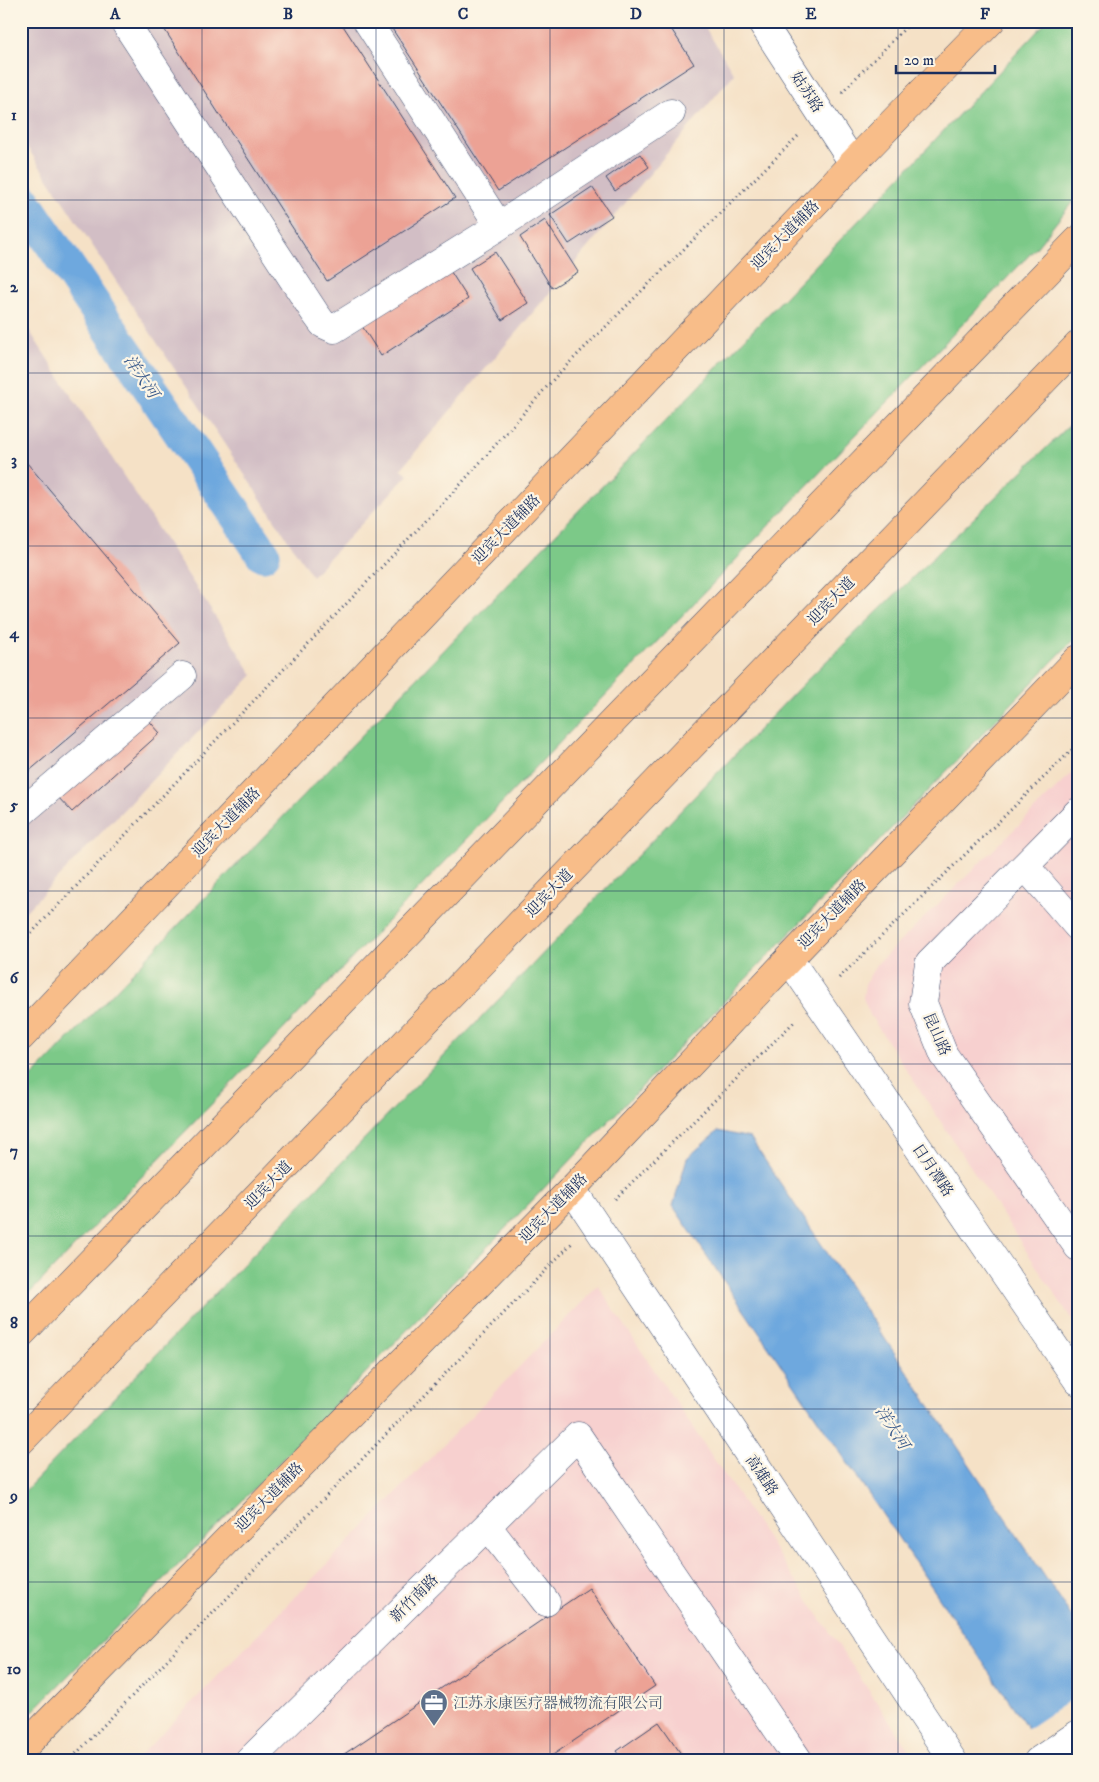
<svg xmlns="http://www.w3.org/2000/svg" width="1099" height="1782" font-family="'IM FELL DW Pica','Noto Serif SC',serif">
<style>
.built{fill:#f7d0cf}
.industrial{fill:#d2bec5}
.green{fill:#7cc988;stroke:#4c7c73}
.water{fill:#6ea8de;stroke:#446c9e}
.pier{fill:#f5e1c6}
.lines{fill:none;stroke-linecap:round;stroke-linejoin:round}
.canal{stroke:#6ea8de;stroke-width:35}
.building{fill:#eca295}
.minor-casing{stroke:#3c4a6e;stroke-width:29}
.major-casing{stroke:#3c4a6e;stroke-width:29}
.highway-casing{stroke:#3c4a6e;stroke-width:29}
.path{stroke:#3c4a6e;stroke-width:3;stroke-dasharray:1 4;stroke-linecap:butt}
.minor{stroke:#fff;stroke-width:28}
.major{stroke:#f8bd89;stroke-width:28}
.highway{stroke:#f8bd89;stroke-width:28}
.grid{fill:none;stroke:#1b2f5e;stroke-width:1;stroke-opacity:0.55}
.labels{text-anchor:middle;stroke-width:4.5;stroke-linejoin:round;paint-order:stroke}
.street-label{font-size:15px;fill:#1b2f5e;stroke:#fcf5e5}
.service-label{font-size:15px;fill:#4e5e75;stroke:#fcf5e5;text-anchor:start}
.water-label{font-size:16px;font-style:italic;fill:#38598b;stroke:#fcf5e5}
.neatline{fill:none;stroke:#1b2f5e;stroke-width:2}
.grid-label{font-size:16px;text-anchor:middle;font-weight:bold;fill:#1b2f5e}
</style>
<rect width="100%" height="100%" fill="#fcf5e5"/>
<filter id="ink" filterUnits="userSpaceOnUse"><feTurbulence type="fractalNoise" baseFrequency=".02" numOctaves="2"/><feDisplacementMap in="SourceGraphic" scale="10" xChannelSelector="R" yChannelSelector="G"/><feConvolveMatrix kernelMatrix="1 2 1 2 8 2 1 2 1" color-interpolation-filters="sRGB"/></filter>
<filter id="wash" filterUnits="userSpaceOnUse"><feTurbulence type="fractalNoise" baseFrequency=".0096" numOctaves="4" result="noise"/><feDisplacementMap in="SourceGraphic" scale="20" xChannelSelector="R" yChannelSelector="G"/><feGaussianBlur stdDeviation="1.12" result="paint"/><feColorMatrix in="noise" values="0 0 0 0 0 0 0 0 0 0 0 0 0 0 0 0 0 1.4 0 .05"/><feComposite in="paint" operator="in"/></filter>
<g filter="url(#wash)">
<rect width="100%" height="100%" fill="#f5e1c6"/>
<path class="built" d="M1078 767V1329L870 1015 863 998 865 984 876 965Z
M598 1286 916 1761H135Z"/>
<path class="industrial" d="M21 21H701L734 74 401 469 408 475 312 576 21 138Z
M21 318 253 675 21 916Z"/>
<path class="green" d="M1047 21H1078V195L1036 248 21 1302V1088L869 210Z
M1078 417V635L243 1500 21 1723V1495L803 684Z"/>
<path class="water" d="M718 1131 750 1138 1078 1626V1761H1050L673 1206 687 1158Z"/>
<path class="pier" d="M1078 1695V1761H1047L1026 1730Z"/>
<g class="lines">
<path class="canal" d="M21 198 263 554"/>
</g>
<g id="blocks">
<path class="building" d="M159 21H340L455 198 327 281Z
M387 21H666L694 64 498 191Z
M640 154 649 167 615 191 606 178Z
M592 187 612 216 569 244 550 215Z
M545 220 578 272 552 288 520 237Z
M495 252 528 303 502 320 470 268Z
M449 269 468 299 381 356 362 326Z
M21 456 180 643 21 778Z
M144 715 160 733 72 812 56 795Z
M589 1588 655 1686 544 1761H334Z
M659 1722 686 1761H624L617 1751Z"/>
</g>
</g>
<g filter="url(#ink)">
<use href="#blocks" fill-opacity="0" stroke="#3c4a6e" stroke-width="1"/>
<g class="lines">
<defs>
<path id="minor" d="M124 21 315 313 323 324 334 329 499 226 671 113
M367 21 499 226
M761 21 853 163
M1078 812 929 963 923 1003 944 1055 1078 1247
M21 813 182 676
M1025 866 1078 927
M789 959 1078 1381
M572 1189 953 1761
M487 1526 546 1602
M249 1761 578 1436 799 1761
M1038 1761 1078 1734"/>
<path id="major" d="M21 1037 853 163 991 21
M21 1750 572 1189 789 959 1078 659"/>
<path id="highway" d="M21 1334 1078 240
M21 1441 1078 345"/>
</defs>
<use href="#minor" class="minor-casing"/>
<use href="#major" class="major-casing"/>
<use href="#highway" class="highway-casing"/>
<path class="path" d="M842 92 912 21
M21 944 460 485 560 372 799 135
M839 978 1078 744
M615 1199 795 1021
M69 1761 572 1243"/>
<use href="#minor" class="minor"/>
<use href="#major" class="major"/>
<use href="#highway" class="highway"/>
</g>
</g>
<path class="grid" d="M202 21V1761M376 21V1761M550 21V1761M724 21V1761M898 21V1761M21 200H1078M21 373H1078M21 546H1078M21 718H1078M21 891H1078M21 1064H1078M21 1236H1078M21 1409H1078M21 1582H1078"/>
<defs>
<symbol id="office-pin" viewBox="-11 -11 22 30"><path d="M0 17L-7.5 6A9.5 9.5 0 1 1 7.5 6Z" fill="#5c6f8a" stroke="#fcf5e5"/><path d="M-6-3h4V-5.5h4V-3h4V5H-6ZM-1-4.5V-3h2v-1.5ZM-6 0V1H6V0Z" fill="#fff"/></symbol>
</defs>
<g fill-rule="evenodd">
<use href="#office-pin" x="418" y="1687" width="32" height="43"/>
</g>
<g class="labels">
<g class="street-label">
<text transform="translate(807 92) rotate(57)" y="5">姑苏路</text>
<text transform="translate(785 235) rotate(-46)" y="5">迎宾大道辅路</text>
<text transform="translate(506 529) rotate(-46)" y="5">迎宾大道辅路</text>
<text transform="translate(831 601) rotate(-46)" y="5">迎宾大道</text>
<text transform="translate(226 822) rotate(-46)" y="5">迎宾大道辅路</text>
<text transform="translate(549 893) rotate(-46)" y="5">迎宾大道</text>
<text transform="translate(832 914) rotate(-46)" y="5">迎宾大道辅路</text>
<text transform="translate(937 1034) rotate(66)" y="5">昆山路</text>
<text transform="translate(933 1170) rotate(56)" y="5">日月潭路</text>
<text transform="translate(268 1185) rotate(-46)" y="5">迎宾大道</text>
<text transform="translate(553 1208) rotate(-46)" y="5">迎宾大道辅路</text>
<text transform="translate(762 1475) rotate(56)" y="5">高雄路</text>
<text transform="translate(269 1497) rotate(-46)" y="5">迎宾大道辅路</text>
<text transform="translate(414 1598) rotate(-45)" y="5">新竹南路</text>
</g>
<g class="service-label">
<text x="453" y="1708">江苏永康医疗器械物流有限公司</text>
</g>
<g class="water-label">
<text transform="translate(142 376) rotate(56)" y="6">洋大河</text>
<text transform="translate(893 1427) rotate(57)" y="6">洋大河</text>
</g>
</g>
<rect width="1099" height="1782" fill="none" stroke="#fcf5e5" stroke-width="55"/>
<path d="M896 65v8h99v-8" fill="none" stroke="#1b2f5e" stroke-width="2.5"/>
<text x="904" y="65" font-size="15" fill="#1b2f5e" stroke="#fcf5e5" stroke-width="4" paint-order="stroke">20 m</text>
<rect x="28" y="28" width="1044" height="1726" class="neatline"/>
<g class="grid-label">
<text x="115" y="19">A</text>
<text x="288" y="19">B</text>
<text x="463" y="19">C</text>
<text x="636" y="19">D</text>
<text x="811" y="19">E</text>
<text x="985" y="19">F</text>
<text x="14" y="120">1</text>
<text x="14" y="292">2</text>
<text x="14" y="465">3</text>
<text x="14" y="638">4</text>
<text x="14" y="810">5</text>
<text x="14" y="983">6</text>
<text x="14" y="1156">7</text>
<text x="14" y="1328">8</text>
<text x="14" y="1501">9</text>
<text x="14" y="1674">10</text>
</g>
</svg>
